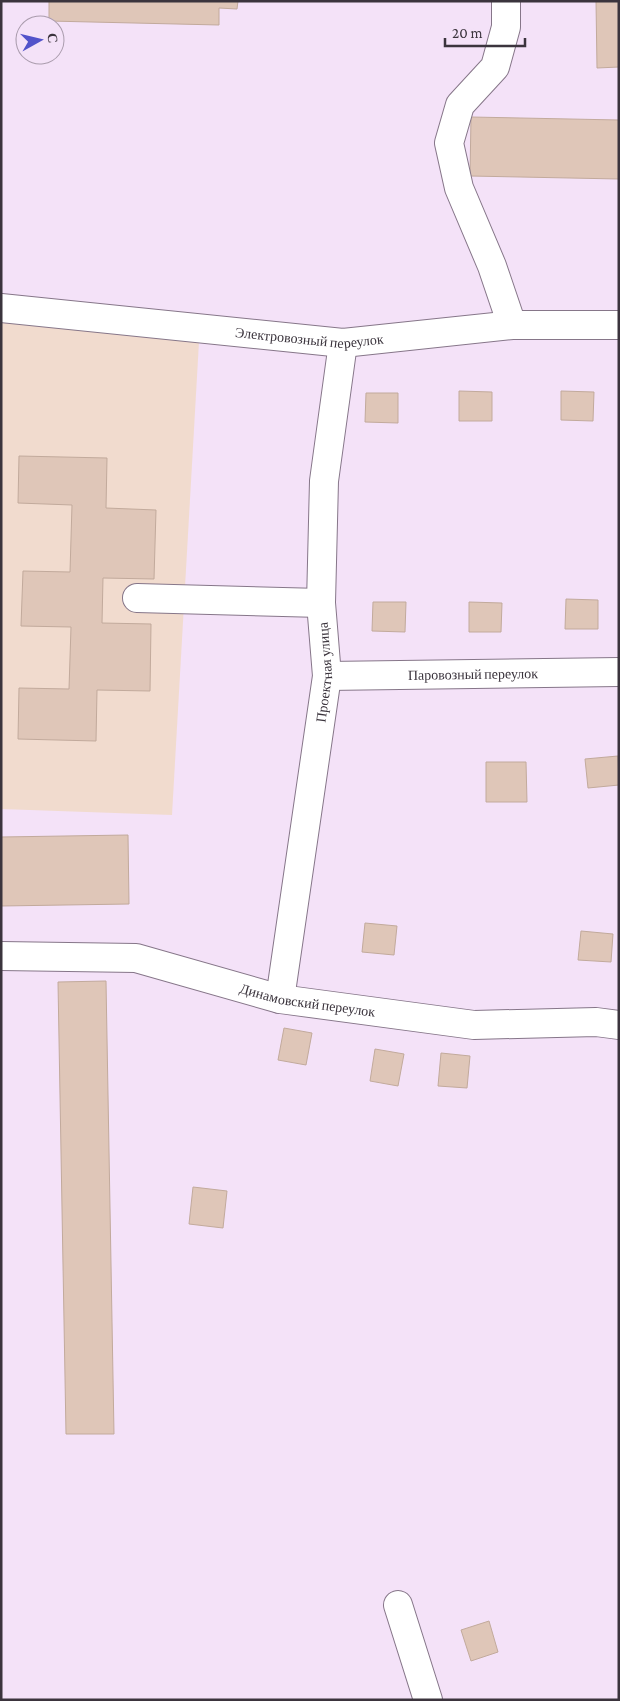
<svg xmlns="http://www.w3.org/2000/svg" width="620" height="1701" font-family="'Crimson Pro',serif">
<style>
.education{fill:#f1dbce}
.building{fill:#dfc6b8;stroke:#c2aa9c}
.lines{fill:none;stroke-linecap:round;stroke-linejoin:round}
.minor-casing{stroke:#867689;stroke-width:30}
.minor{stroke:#fff;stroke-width:28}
.labels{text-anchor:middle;stroke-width:5;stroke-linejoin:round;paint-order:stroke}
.street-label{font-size:14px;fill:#3b343d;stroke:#f4e2f8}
</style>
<rect width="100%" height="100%" fill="#f4e2f8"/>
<path class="education" d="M1 318 200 324 172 815 1 809Z"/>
<path class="building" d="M49 1H238L237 9 219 8V25L49 21Z
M596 1H619V67L597 68Z
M471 117 619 120V179L470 176Z
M459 391 492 392V421H459Z
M561 391 594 392 593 421 561 420Z
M366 393H398V423L365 422Z
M19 456 107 458 106 508 156 510 154 579 103 578 102 623 151 624 150 691 97 690 96 741 18 739 19 688 69 689 71 627 21 626 23 571 70 572 72 505 18 503Z
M566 599 598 600V629H565Z
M373 602H406L405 632 372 631Z
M469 602 502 603 501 632H469Z
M618 756 619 785 588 788 585 759Z
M486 762H526L527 802H486Z
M128 835 129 904 1 906V837Z
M365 923 397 926 394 955 362 952Z
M581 931 613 934 611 962 578 960Z
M106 981 114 1434H66L58 982Z
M284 1028 312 1033 306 1065 278 1060Z
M375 1049 404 1054 398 1086 370 1081Z
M441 1053 470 1056 467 1088 438 1086Z
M193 1187 227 1191 223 1228 189 1224Z
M489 1621 498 1652 471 1661 461 1630Z"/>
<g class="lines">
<defs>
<g id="minor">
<path d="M506 1V27L495 67 460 105 449 143 459 188 492 266 512 325"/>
<path id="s1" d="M1 308 343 343 512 325H619"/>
<path d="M137 598 321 603"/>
<path id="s2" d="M327 676 619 672"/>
<path id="s3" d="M1 956 136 958 280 999 474 1025 596 1022 619 1025"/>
<path id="s4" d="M280 999 327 676 321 603 324 481 343 343"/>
<path d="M398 1605 428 1700"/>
</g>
</defs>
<use href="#minor" class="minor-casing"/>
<use href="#minor" class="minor"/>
</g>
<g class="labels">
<g class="street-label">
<text dy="5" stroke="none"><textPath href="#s1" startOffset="310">Электровозный переулок</textPath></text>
<text dy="5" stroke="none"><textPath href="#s4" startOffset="330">Проектная улица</textPath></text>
<text dy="5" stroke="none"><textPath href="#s2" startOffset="146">Паровозный переулок</textPath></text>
<text dy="5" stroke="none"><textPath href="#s3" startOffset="312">Динамовский переулок</textPath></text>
</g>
</g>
<rect width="620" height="1701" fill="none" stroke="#3b343d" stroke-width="5"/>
<g transform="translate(40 40) rotate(82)"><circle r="24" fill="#f4e2f8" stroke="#aa9cad"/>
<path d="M0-4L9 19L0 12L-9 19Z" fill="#5253ca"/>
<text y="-8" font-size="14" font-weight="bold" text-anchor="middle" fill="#3b343d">С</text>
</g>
<path d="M445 38v8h80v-8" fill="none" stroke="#3b343d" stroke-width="2.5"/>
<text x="452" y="38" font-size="15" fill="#3b343d" stroke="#f4e2f8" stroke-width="4" paint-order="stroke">20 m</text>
</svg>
